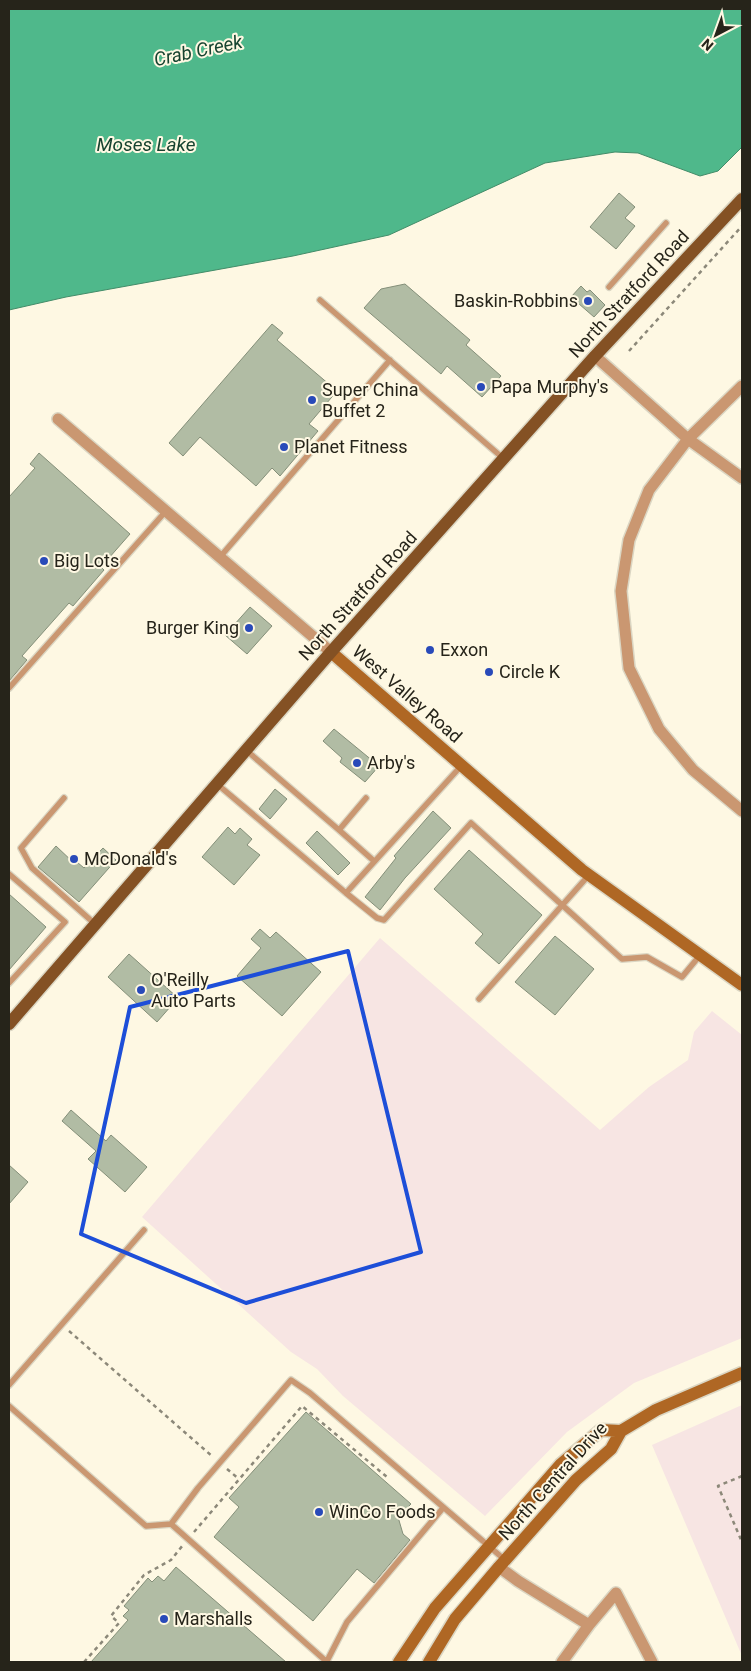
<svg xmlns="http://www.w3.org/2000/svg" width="751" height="1671" font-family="Roboto,sans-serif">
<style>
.green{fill:#f7e5e3}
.water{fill:#4fb88b;stroke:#438c69}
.building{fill:#b1bca4;stroke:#848f79}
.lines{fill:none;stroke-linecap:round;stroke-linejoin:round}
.service-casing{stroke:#dbd6c3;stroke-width:8}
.minor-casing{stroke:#dbd6c3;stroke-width:14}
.secondary-casing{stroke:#dbd6c3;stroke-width:15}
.primary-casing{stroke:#dbd6c3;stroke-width:15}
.path{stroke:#8c8879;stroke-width:2.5;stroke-dasharray:4 4;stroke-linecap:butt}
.service{stroke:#ca9771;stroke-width:5.5}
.minor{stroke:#ca9771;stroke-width:11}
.secondary{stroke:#af6724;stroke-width:12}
.primary{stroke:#845124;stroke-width:12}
.marked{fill:none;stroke:#1d4ed8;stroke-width:4;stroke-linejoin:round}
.poi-dot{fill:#294ab9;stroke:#fef8e3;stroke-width:2}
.labels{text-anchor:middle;stroke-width:4;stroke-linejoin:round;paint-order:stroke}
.street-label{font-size:18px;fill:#26241a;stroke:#fef8e3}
.poi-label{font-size:18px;fill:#26241a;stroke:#fef8e3;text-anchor:start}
.water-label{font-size:19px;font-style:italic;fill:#164330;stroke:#fef8e3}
</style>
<rect width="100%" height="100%" fill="#fef8e3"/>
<path class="green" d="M380 938 600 1130 649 1087 688 1060 694 1032 712 1011 742 1035V1338L634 1383 567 1432 485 1516 343 1396 317 1369 291 1352 142 1217Z
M742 1405V1656L652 1445Z"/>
<path class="water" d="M9 9H742V147L718 171 700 176 638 153 615 152 545 163 389 235 293 256 66 297 9 310Z"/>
<path class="building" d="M619 193 635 207 625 218 635 226 616 249 590 227Z
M405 284 470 340 466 345 501 376 482 397 447 366 441 374 364 308 381 289Z
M581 286 587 292 590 290 605 305 594 317 571 297Z
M272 324 283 333 277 340 337 391 309 424 318 431 280 476 272 468 256 486 200 437 183 456 169 443Z
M39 453 130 534 101 567 104 570 73 606 69 603 22 656 27 660 9 681V497L35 468 30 464Z
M250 607 272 626 247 654 225 635Z
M334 729 379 766 365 782 340 762 342 758 323 741Z
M275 789 287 799 270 819 259 809Z
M433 811 451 828 405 878 380 910 365 897 396 858 394 856Z
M228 827 235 834 240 828 252 839 247 845 260 855 234 885 202 857Z
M317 831 350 863 338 875 306 843Z
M56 846 75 864 77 862 84 868 103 848 116 860 79 902 38 867Z
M469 850 542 915 499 964 475 943 483 934 434 889Z
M9 894 46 927 9 970Z
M260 929 270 938 276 932 321 972 282 1016 237 976 261 948 251 939Z
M555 936 594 969 555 1015 515 982Z
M129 954 178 998 157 1022 108 977Z
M71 1110 106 1141 111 1135 147 1167 125 1192 88 1159 96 1151 62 1121Z
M9 1165 28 1182 9 1204Z
M306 1412 411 1504 398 1517 403 1534 410 1540 374 1583 357 1569 313 1621 214 1537 239 1507 229 1498Z
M176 1567 286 1662H91L128 1620 123 1616 129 1610 124 1606 148 1578 152 1582 158 1576 164 1581Z"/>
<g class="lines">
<defs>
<path id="service" d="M609 287 666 223
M320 300 504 459
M220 557 390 360
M9 688 166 511
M247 751 339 830 366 798
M462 765 346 893 377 918 384 920 471 823 622 959 647 957 682 977 701 954
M217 784 346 893
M64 798 21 848 32 868 95 924
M339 830 374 861
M9 874 65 922 9 983
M479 999 589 875
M9 1385 144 1230
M9 1406 146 1526 171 1524 327 1662
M171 1524 198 1488 291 1380 310 1393 505 1560
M327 1661 347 1622 443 1508"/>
<path id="minor" d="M595 356 688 439 742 478
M742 386 688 439 649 490 629 540 621 591 629 668 659 729 693 770 742 811
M58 419 331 652
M499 1567 518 1581 589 1625 616 1593 652 1662
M562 1662 589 1625"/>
<path id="secondary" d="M331 652 582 870 742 985
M399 1662 435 1608 561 1464 601 1430 621 1431
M429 1662 455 1619 499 1567 576 1480 611 1449 621 1431 656 1410 742 1373"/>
<path id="primary" d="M9 1024 331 652 595 356 742 199"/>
</defs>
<use href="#service" class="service-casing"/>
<use href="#minor" class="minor-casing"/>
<use href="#secondary" class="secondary-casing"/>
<use href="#primary" class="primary-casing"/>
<path class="path" d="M629 351 742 226
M69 1331 213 1457
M227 1469 239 1479
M742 1476 718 1486 742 1542
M194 1532 302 1406 387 1477
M84 1662 119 1623 111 1616 144 1575 171 1560 183 1545"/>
<use href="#service" class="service"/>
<use href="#minor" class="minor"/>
<use href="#secondary" class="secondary"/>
<use href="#primary" class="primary"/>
</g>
<path class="marked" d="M348 951 421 1252 246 1303 81 1234 130 1007Z"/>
<g class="poi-dot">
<circle cx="588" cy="301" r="5"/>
<circle cx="481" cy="387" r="5"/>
<circle cx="312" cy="400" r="5"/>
<circle cx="284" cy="447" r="5"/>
<circle cx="44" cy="561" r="5"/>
<circle cx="249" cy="628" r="5"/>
<circle cx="430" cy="650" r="5"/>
<circle cx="489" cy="672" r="5"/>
<circle cx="357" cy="763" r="5"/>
<circle cx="74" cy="859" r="5"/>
<circle cx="141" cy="990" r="5"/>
<circle cx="319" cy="1512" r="5"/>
<circle cx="164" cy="1619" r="5"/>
</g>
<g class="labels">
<g class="street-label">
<text transform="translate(629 294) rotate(-47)" y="6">North Stratford Road</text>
<text transform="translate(358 596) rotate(-48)" y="6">North Stratford Road</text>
<text transform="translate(407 694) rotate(41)" y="6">West Valley Road</text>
<text transform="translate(553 1481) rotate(-48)" y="6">North Central Drive</text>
</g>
<g class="poi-label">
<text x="578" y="307" text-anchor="end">Baskin-Robbins</text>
<text x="491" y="393">Papa Murphy's</text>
<text x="322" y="396">Super China<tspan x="322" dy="21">Buffet 2</tspan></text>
<text x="294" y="453">Planet Fitness</text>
<text x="54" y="567">Big Lots</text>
<text x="239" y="634" text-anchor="end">Burger King</text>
<text x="440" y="656">Exxon</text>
<text x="499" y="678">Circle K</text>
<text x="367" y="769">Arby's</text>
<text x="84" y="865">McDonald's</text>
<text x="151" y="986">O'Reilly<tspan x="151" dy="21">Auto Parts</tspan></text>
<text x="329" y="1518">WinCo Foods</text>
<text x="174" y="1625">Marshalls</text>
</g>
<g class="water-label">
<text transform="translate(198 50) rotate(-12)" y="7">Crab Creek</text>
<text x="146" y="151">Moses Lake</text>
</g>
</g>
<rect width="751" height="1671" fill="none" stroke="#26241a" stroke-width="20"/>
<g transform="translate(716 35) rotate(221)" stroke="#fef8e3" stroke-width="4" paint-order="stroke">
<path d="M0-4L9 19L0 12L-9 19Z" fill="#26241a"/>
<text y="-8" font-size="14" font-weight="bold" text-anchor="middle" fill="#26241a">N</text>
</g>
</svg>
